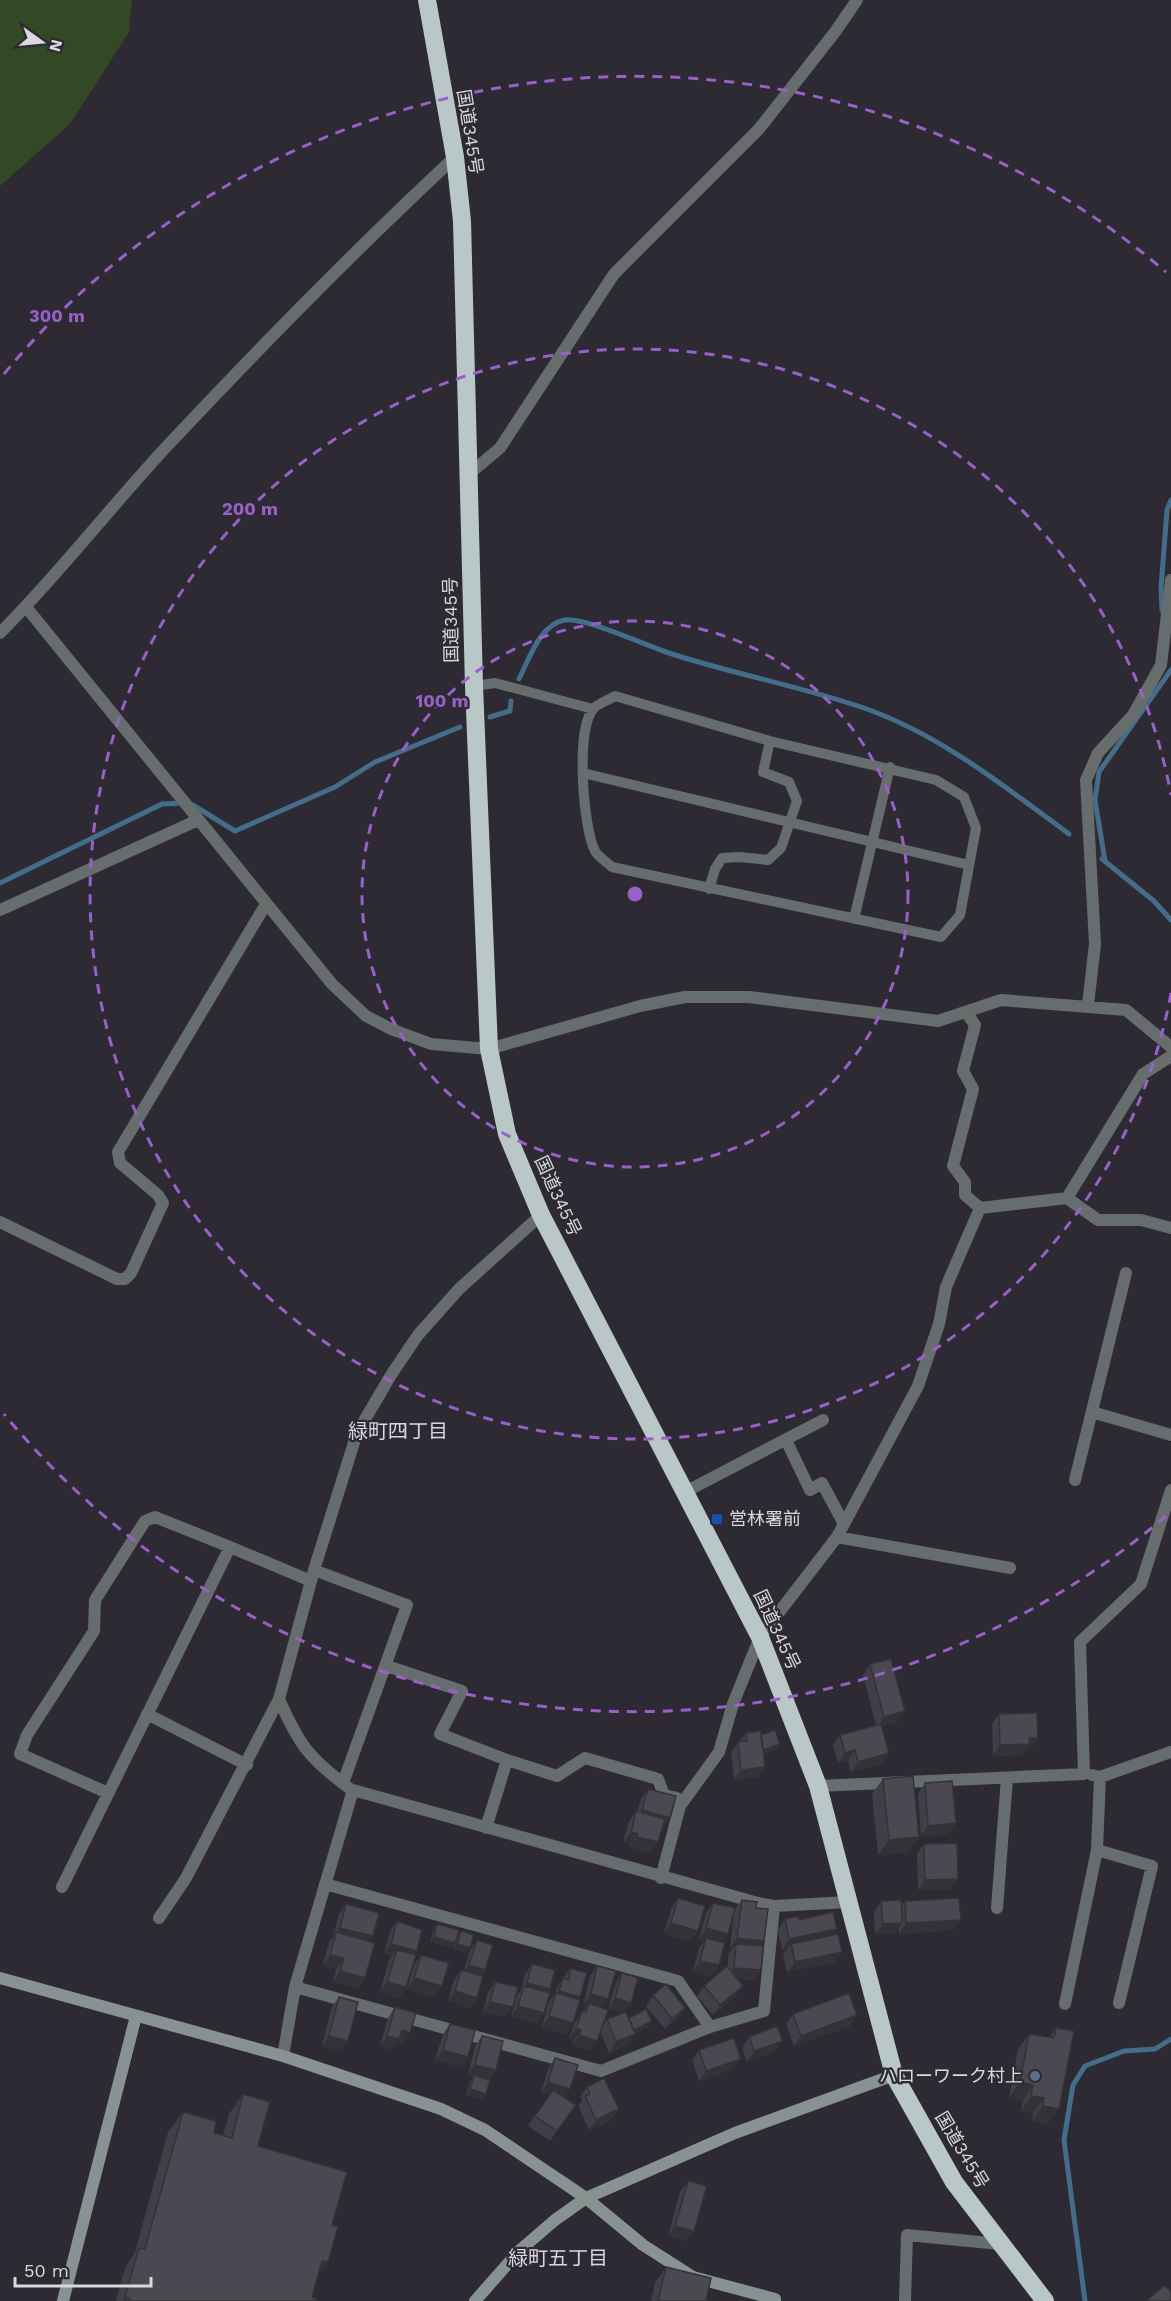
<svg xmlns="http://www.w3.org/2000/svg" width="1171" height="2301" font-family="'Work Sans','Noto Sans JP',sans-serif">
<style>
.green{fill:#334925}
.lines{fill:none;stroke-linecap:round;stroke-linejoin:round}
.stream{stroke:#446d89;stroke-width:5}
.lane{stroke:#676d6d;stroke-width:10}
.street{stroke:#676d6d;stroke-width:12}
.secondary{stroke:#889291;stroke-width:12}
.highway{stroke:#b9c8c6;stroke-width:18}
.wall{fill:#403e47}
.shaded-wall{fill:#343239}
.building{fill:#4b4852;stroke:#343239;stroke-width:1.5}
.ring{fill:none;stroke:#9860c8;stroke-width:3;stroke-dasharray:10 8}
.transit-dot{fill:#1a4fb4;stroke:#2d2a33;stroke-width:2}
.service-dot{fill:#5c6f8a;stroke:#2d2a33;stroke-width:2}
.labels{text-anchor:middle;stroke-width:4.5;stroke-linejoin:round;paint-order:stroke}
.street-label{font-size:18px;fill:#dad8de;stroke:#2d2a33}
.poi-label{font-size:18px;fill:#dad8de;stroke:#2d2a33;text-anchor:start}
.neighbourhood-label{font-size:20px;fill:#d9d5e1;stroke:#2d2a33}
.centre{fill:#9860c8;stroke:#2d2a33;stroke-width:3}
.ring-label{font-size:18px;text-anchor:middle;font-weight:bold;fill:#9860c8;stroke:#2d2a33;stroke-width:4.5;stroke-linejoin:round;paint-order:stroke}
</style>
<rect width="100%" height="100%" fill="#2d2a33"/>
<path class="green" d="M0 0H132L129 32 70 124 0 186Z"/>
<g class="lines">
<path class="stream" d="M1162 611 1161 588 1167 510 1171 500
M519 679C529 659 540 624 565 620 586 617 649 647 672 654 734 674 799 686 861 707 938 733 1004 786 1069 834
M490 717 510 711 511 701
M193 805 235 831 335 787 375 762 460 727
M1102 859 1154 901 1171 920
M1105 861 1095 800 1099 772 1171 670
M0 883 162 804 184 803
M1085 2301 1064 2140 1073 2085 1085 2066 1124 2051 1155 2049 1171 2039"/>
<path class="lane" d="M474 686 495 683 593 709
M615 696 770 741 936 780 964 797 976 828 960 915 941 937 612 867C607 862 598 857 595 851 583 828 575 727 594 708 599 703 609 700 615 696Z
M583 773 969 865
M709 889 715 869 722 858 740 857 768 860 781 848 797 801 789 782 763 772 770 741
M854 919 890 767"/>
<path class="street" d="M469 474 500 448 614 274 759 129 835 32 857 0
M26 607 332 984 366 1016 391 1029 431 1044 489 1049 640 1006 685 997H749L938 1021 1001 1000 1126 1010 1171 1047
M0 633C60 573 111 506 169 444 261 346 356 249 455 157
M0 910 198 820
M1088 1005 1095 944 1086 780 1098 753 1133 715 1161 665 1171 580
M1067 1198 1098 1220H1141L1171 1228
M980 1208 1067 1198 1143 1074 1171 1056
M0 1222 117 1279H125L131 1273 163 1203 158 1195 120 1163 118 1152 266 904
M1092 1412 1171 1435
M786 1440 810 1490 822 1483 844 1524
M1075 1480 1126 1273
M685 1492 823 1420
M837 1537 1010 1568
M314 1570 407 1605 343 1783
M387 1666 462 1691 440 1734 507 1760
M279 1699C299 1745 309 1758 349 1788
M147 1714 247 1765
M1092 1775 1100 1777 1171 1752
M818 1786 1084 1774 1080 1642 1141 1584 1171 1490
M108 1793 20 1754 27 1735 94 1631 95 1600 145 1521 155 1517 230 1547
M486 1828 507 1760 557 1776 585 1758 658 1779 664 1795 677 1798
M1097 1850 1152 1866 1119 2003
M661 1878 680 1806 719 1752 733 1704 760 1637 837 1537 918 1386 939 1324 946 1287 980 1208 965 1195V1182L953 1166 973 1089 963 1071 975 1025 966 1012
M325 1884 678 1981 710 2027
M62 1887 230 1547 311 1581
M997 1908 1007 1778
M159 1918 186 1878 279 1699 314 1570 357 1433 391 1375 418 1335 459 1289 541 1215
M295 1987 601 2071 710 2027 764 2011 774 1906
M1065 2004 1097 1850 1100 1777
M283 2056 295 1987 353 1790 758 1903 774 1906 849 1902
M905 2301 907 2235 1000 2244"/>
<path class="secondary" d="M0 1978 283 2056 441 2109 485 2130 586 2198 643 2245 693 2277 775 2299V2301
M63 2301 136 2016
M475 2301 519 2251 555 2220 586 2198 735 2133 894 2075"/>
<path class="highway" d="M427 0 455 157 462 221 474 686 489 1049 507 1134 541 1215 760 1637 818 1786 894 2075 954 2182 1045 2301"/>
</g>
<path class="wall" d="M870 1664 905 1711 897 1722 882 1726 889 1753 882 1764 851 1772 848 1760 838 1763 833 1745 840 1735 876 1725 863 1675Z
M999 1714 1038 1738 1031 1748H1027L1022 1755 993 1756 992 1724Z
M746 1733 761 1735 780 1744 777 1749 763 1754 765 1767 758 1777 734 1780 731 1752Z
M883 1779 909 1852 878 1855 872 1794Z
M925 1783 949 1834 921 1836 918 1794Z
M648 1789 663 1828H662L658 1842 651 1853 630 1847 631 1844 623 1842 629 1822 636 1811 637 1812 641 1799Z
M924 1844 951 1889 918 1890 917 1854Z
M678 1898 698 1931 690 1941 664 1934 671 1909Z
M742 1900 756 1908 761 1945 754 1980 738 1979 736 1996 713 2015 697 1996 704 1986 728 1967V1954L732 1949 730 1948 734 1910Z
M881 1901 901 1906 905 1901 961 1920 953 1930 899 1934V1927L895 1933 875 1934 874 1912Z
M713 1903 723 1942 712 1976 693 1971 699 1948 705 1940 699 1939 706 1913Z
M346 1904 370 1941 365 1978 358 1988 333 1982 336 1969 323 1965 329 1942 333 1937 339 1914Z
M785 1919 799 1920 837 1929 833 1935 842 1952 835 1962 787 1972 783 1954 788 1948 782 1950 778 1930Z
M397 1921 414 1955 406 1987 399 1998 380 1992 389 1960 392 1956 384 1954 390 1931Z
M437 1924 455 1943 451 1948 430 1942 434 1929Z
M461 1931 466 1953 453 1949 457 1936Z
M477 1940 485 1970 481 1976 470 2008 448 2001 454 1980 461 1970 464 1971 470 1950Z
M421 1955 442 1986 434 1997 407 1989 414 1965Z
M532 1964 550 1989 548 1993 544 2013 537 2024 511 2016 517 1996 521 1990 525 1975Z
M597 1966 602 2008V2026L607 2019 623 2013 608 2009 615 1984 622 1973 631 2003 624 2012 629 2018 649 2026 635 2033 628 2045 609 2053 600 2031 590 2051 572 2045 574 2040 569 2038 575 2022 587 2006 583 2005 590 1976Z
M570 1968 578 1999 566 2034 542 2027 548 2003 554 1995 556 1989Z
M495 1982 506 2017 483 2012 488 1992Z
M653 1995 685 2008 678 2018 665 2029 646 2006Z
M339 1997 348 2041 341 2051 322 2046 332 2007Z
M395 2007 403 2043 398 2041 392 2050 380 2046 388 2018Z
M793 2014 850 2026 794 2046 786 2024Z
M450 2024 468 2057 461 2067 435 2060 443 2034Z
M1056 2028 1048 2124 1032 2121 1033 2113 1021 2111 1023 2101 1009 2098 1018 2049 1029 2034 1049 2037Z
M482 2036 489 2080 486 2094 483 2099 466 2095 470 2081 473 2077 468 2075 475 2046Z
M749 2037 775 2051 747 2062 742 2048Z
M699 2050 734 2069 699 2081 692 2060Z
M555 2058 570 2089 564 2097 576 2105 550 2141 528 2126 549 2095 541 2093 548 2069Z
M587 2087 612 2120 589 2130 578 2106 582 2101 580 2097Z
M243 2094 258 2146 318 2275 312 2297 316 2301H116L125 2268 135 2252 168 2132 183 2112 214 2133 223 2135 229 2114Z
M688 2181 687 2241 668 2236 680 2192Z
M666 2267 706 2301H651L655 2282Z"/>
<path class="shaded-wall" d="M905 1711 897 1722 877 1727 884 1717Z
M1029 1738H1038L1031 1748H1027L1022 1755 993 1756 1000 1745Z
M780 1744 777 1749 760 1755 764 1750Z
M855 1750 848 1760 838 1763 845 1753Z
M889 1753 882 1764 851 1772 858 1762Z
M765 1767 758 1777 734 1780 741 1770Z
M642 1810 670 1818 663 1828 635 1820Z
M956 1823 949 1834 921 1836 928 1826Z
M631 1832 638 1834 631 1844 623 1842Z
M637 1837 658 1842 651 1853 630 1847Z
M919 1837 909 1852 878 1855 889 1840Z
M958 1879 951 1889 918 1890 925 1880Z
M961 1920 953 1930 899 1934 906 1923Z
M671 1923 698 1931 690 1941 664 1934Z
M902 1923 895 1933 875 1934 883 1924Z
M340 1928 373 1936 366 1947 336 1933Z
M706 1928 728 1934 721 1944 706 1938 705 1940 699 1939Z
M837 1929 830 1939 791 1944 788 1948 782 1950 789 1939Z
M434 1937 455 1943 451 1948 430 1942Z
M737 1938 764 1941 757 1952 736 1944 732 1949 730 1948Z
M391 1944 417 1951 410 1961 397 1950 392 1956 384 1954Z
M457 1944 470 1948 466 1953 453 1949Z
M842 1952 835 1962 787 1972 795 1962Z
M330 1955 344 1958 336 1969 323 1965Z
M700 1961 719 1965 712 1976 693 1971Z
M469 1965 485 1970 478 1981 462 1976Z
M734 1968 761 1970 754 1980 727 1978Z
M340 1971 365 1978 358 1988 333 1982Z
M414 1978 442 1986 434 1997 407 1989Z
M387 1982 406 1987 399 1998 380 1992Z
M527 1983 550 1989 543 1999 523 1989Z
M743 1986 736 1996 713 2015 720 2005Z
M455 1991 477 1998 470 2008 448 2001Z
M559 1991 580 1997 573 2007 554 1999Z
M591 1994 608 1999 601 2009 589 2003 587 2006 583 2005Z
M615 1998 631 2003 624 2013 608 2009Z
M490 2002 513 2007 506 2017 483 2012Z
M518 2006 544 2013 537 2024 511 2016Z
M685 2008 678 2018 665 2029 672 2019Z
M857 2015 850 2026 794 2046 801 2036Z
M549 2016 573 2023 566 2034 542 2027Z
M652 2021 649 2026 629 2036 632 2031Z
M576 2028 581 2030 574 2040 569 2038Z
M402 2030 410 2033 403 2043 398 2041 392 2050 380 2046 387 2036Z
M635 2034 628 2045 609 2053 616 2042Z
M579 2035 597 2041 590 2051 572 2045Z
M329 2036 348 2041 341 2051 322 2046Z
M783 2041 775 2051 747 2062 754 2051Z
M443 2050 468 2057 461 2067 435 2060Z
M741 2059 734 2069 699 2081 706 2071Z
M475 2065 496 2070 489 2081 468 2075Z
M548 2082 570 2089 563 2099 541 2093Z
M1020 2082 1033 2085 1023 2101 1009 2098Z
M470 2089 486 2094 483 2099 466 2095Z
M1031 2096 1044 2098 1033 2113 1021 2111Z
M1043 2106 1059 2109 1048 2124 1032 2121Z
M619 2109 612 2120 589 2130 596 2120Z
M675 2226 694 2231 687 2241 668 2236Z
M322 2261 328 2262 313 2282Z
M125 2297 129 2298 127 2301H123Z"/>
<path class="building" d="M891 1659 905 1711 884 1717 870 1664Z
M1037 1713 1038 1738H1029L1030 1744 1000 1745 999 1714Z
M881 1724 889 1753 858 1762 855 1750 845 1753 840 1735Z
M775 1730 780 1744 764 1750 762 1746 761 1735Z
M761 1731 765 1767 741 1770 738 1742 747 1741 746 1733Z
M913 1776 919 1837 889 1840 883 1779Z
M952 1781 956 1823 928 1826 925 1783Z
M648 1789 676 1796 670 1818 642 1810Z
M636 1811 665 1819 658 1842 637 1837 638 1834 631 1832Z
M957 1843 958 1879 925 1880 924 1844Z
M678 1898 705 1906 698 1931 671 1923Z
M959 1898 961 1920 906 1923 905 1901Z
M742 1900 757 1902 756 1908 768 1909 764 1941 737 1938Z
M901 1900 902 1923 883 1924 881 1901Z
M713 1903 735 1908 728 1934 706 1928Z
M346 1904 379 1913 373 1936 340 1928Z
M833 1912 837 1929 789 1939 785 1919 799 1916V1920Z
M397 1921 422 1930 417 1951 391 1944Z
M437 1924 459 1930 455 1943 434 1937Z
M461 1931 474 1935 470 1948 457 1944Z
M336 1932 375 1943 365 1978 340 1971 344 1958 330 1955Z
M838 1934 842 1952 795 1962 791 1944Z
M706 1938 725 1943 719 1965 700 1961Z
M477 1940 493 1945 485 1970 469 1965Z
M736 1944 763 1946 761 1970 734 1968Z
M397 1950 416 1955 406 1987 387 1982Z
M421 1955 449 1963 442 1986 414 1978Z
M532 1964 555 1970 550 1989 527 1983Z
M597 1966 616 1971 608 1999 591 1994Z
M727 1966 743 1986 720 2005 704 1986Z
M570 1968 587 1973 580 1997 559 1991 563 1978 569 1980Z
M461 1970 483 1976 477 1998 455 1991Z
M622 1973 638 1978 631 2003 615 1998Z
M495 1982 518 1987 513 2007 490 2002Z
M666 1984 685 2008 672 2019 653 1995Z
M524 1986 550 1993 544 2013 518 2006Z
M556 1993 580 2000 573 2023 549 2016Z
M849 1993 857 2015 801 2036 793 2014Z
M339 1997 358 2002 348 2041 329 2036Z
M589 2003 608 2010 597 2041 579 2035 581 2030 576 2028 582 2011 586 2012Z
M395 2007 416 2013 410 2033 402 2030 399 2039 387 2036Z
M646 2009 652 2021 634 2030 629 2018Z
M626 2012 635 2034 616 2042 607 2019Z
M450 2024 475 2030 468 2057 443 2050Z
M777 2026 783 2041 754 2051 749 2037Z
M1056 2028 1074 2031 1059 2109 1043 2106 1044 2098 1031 2096 1033 2085 1020 2082 1029 2034 1054 2038Z
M482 2036 503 2041 496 2070 475 2065Z
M734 2038 741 2059 706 2071 699 2050Z
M555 2058 578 2065 570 2089 548 2082Z
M474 2075 490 2080 486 2094 470 2089Z
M604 2078 619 2109 596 2120 585 2096 590 2094 587 2087Z
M553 2090 576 2105 557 2131 535 2116Z
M243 2094 270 2102 258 2146 347 2172 332 2225 338 2227 328 2262 322 2261 312 2297 317 2299 316 2301H129V2298L125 2297 139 2248 145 2249 183 2112 216 2121 214 2133 232 2138Z
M688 2181 707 2186 694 2231 675 2226Z
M666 2267 711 2278 706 2301H658Z
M1165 2285 1171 2292V2301H1146Z"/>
<g class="ring">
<circle cx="635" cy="894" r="273"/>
<path d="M1171 993A545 545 0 1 1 1171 795"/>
<path d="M1166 1516A818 818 0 0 1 4 1414M4 374A818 818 0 0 1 1166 272"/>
</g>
<rect class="transit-dot" x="711" y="1513" width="12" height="12" rx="3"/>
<circle class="service-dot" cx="1035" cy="2076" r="6"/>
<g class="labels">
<g class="street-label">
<text transform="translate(470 132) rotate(81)" y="6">国道345号</text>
<text transform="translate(451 620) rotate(-91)" y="6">国道345号</text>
<text transform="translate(558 1196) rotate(65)" y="6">国道345号</text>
<text transform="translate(777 1630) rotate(65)" y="6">国道345号</text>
<text transform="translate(962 2150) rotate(59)" y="6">国道345号</text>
</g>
<g class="poi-label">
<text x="729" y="1525">営林署前</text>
<text x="1023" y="2082" text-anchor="end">ハローワーク村上</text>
</g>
<g class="neighbourhood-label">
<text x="398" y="1438">緑町四丁目</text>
<text x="558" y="2265">緑町五丁目</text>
</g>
</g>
<circle cx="635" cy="894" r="9" class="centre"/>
<g class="ring-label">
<text x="57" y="322">300 m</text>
<text x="250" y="515">200 m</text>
<text x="442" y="707">100 m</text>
</g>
<g transform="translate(42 42) rotate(105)" stroke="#2d2a33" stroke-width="4.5" paint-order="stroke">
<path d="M0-4.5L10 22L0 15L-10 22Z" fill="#dad8de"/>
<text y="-9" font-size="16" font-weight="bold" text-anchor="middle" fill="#dad8de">N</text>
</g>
<path d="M15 2277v9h136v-9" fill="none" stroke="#dad8de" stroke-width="3"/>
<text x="24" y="2277" font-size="18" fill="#dad8de" stroke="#2d2a33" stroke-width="4.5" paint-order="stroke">50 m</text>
</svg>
